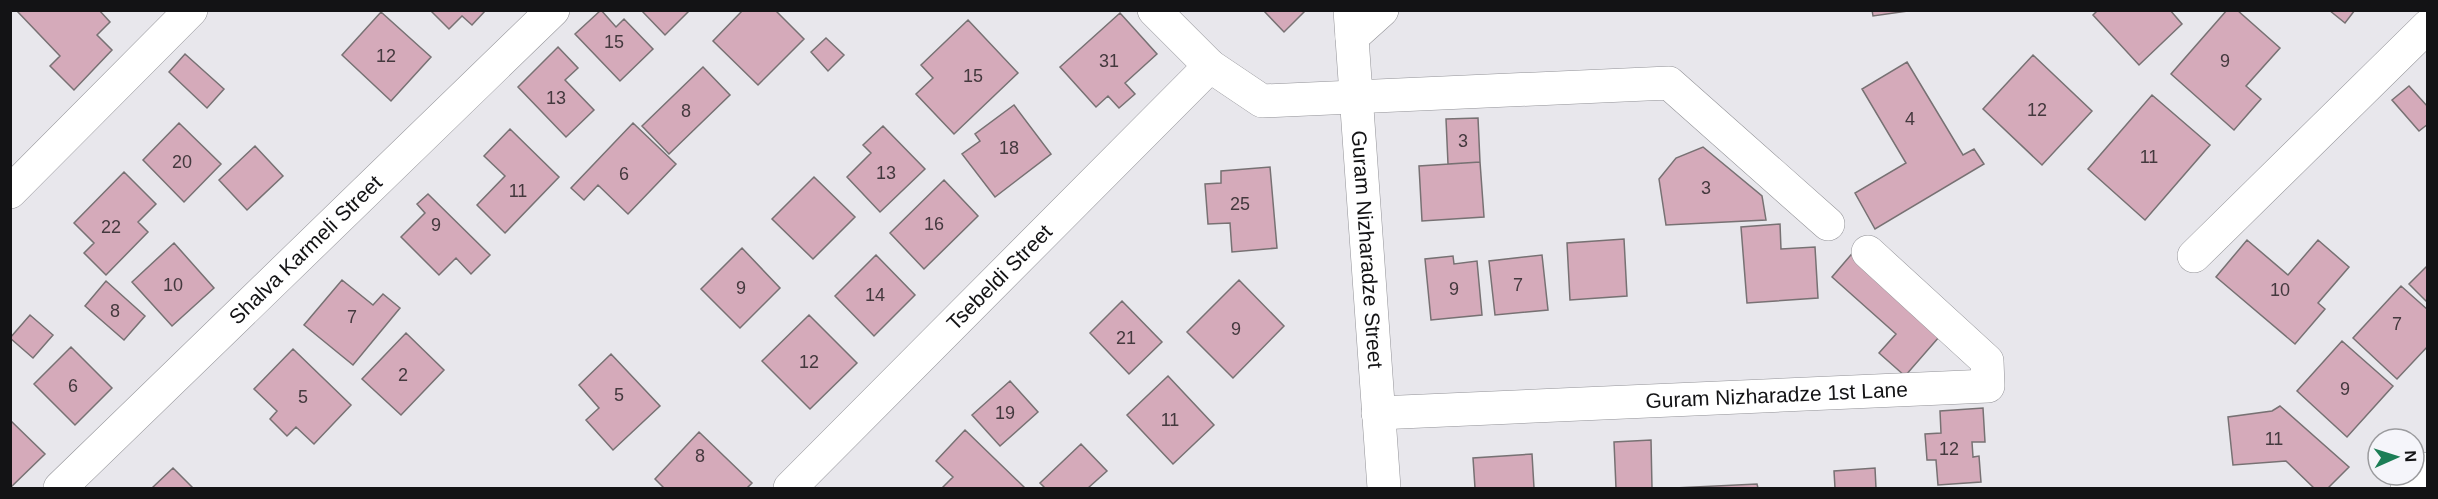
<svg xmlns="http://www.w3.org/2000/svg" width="2438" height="499" font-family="Helvetica,sans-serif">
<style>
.building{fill:#d5aaba;stroke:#777173;stroke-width:1.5}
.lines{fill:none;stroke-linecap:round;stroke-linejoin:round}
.minor-casing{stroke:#929297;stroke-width:34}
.minor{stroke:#fff;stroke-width:33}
.labels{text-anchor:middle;stroke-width:4.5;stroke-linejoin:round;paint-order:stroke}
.number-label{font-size:18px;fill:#44393e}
.street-label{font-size:21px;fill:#131315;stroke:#f5f5fa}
</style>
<rect width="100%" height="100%" fill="#e8e7ec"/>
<path class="building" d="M16 10H99L110 22 97 35 112 50 74 90 50 66 60 56Z
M430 10H486L472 25 462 16 449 29Z
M601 10 616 27 624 19 653 49 620 81 575 34Z
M641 10H690L665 35Z
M743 10H775L804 39 758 85 713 41Z
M1263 10H1306L1284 32Z
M1872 10H1915L1873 16Z
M2098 10H2170L2182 24 2139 65 2093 15Z
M2227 10H2237L2280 48 2246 86 2261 99 2234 130 2171 74Z
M2329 10H2355L2345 23Z
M381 12 431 57 391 101 342 55Z
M1120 13 1157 54 1125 83 1135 94 1119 108 1108 96 1096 107 1060 67Z
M968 20 1018 73 954 134 916 94 933 78 921 65Z
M826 38 844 55 828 71 811 52Z
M558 47 578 68 565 80 594 110 566 137 518 87Z
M185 54 224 89 207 108 169 72Z
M2033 55 2092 111 2042 165 1983 109Z
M1907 62 1963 155 1974 149 1984 164 1875 229 1855 193 1906 163 1862 89Z
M703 67 730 95 669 154 642 126Z
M2409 86 2428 107V124L2419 131 2392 100Z
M2152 95 2210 145 2145 220 2088 169Z
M1014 105 1051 154 995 197 962 154 980 141 975 134Z
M1478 118 1480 162 1448 164 1446 119Z
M179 123 221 164 184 202 143 160Z
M633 123 676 164 628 214 598 185 584 200 571 188Z
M883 126 925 169 880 212 847 177 871 153 863 145Z
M510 129 559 177 505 233 477 205 505 176 484 156Z
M255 146 283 176 247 210 219 180Z
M1703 147 1762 196 1766 220 1666 225 1659 179 1676 158Z
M1480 162 1484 217 1422 221 1419 166Z
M1270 167 1277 248 1232 252 1230 223 1208 224 1205 184 1221 183V171Z
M124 172 156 204 138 222 148 232 106 275 84 253 94 243 74 223Z
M814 177 855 217 813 259 772 219Z
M944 180 978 216 924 269 890 233Z
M428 194 490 255 471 274 456 258 439 275 401 237 425 213 417 204Z
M1780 224 1781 249 1815 247 1818 298 1747 303 1741 227Z
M1624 239 1627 296 1570 300 1567 243Z
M2247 240 2288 275 2318 240 2349 267 2318 303 2325 309 2295 344 2216 277Z
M174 243 214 288 172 326 132 282Z
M742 248 780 288 740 328 701 289Z
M1856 249 1946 329 1905 376 1879 353 1896 334 1832 277Z
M876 255 915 295 874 336 835 296Z
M1542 255 1548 310 1495 315 1489 261Z
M1453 256 1454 264 1477 261 1482 315 1431 320 1425 259Z
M2428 265V303L2409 284Z
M342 280 373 305 383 294 400 308 353 365 304 325Z
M1239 280 1284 326 1233 378 1187 332Z
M106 281 145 316 124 340 85 306Z
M2401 286 2428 310V346L2397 379 2353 338Z
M1122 301 1162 342 1129 374 1090 333Z
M30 315 53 335 33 358 10 338Z
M809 315 857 363 810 409 762 361Z
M406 333 444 370 401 415 362 379Z
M2342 341 2393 386 2347 437 2297 391Z
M71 347 112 388 75 425 34 384Z
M293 349 351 405 314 444 296 427 287 436 270 419 277 411 254 389Z
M611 354 660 406 613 450 586 420 599 408 579 385Z
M1168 376 1214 425 1173 464 1127 415Z
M1010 381 1038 412 1000 446 972 415Z
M2280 406 2349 467 2328 488H2314L2286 461 2233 465 2228 417 2272 411Z
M1983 408 1985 442H1972L1973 457 1979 456 1981 482 1938 485 1936 460H1927L1925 434 1941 433 1940 411Z
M10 420 45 454 10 488Z
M965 430 1024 487 1023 488H942L953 477 936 461Z
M699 432 752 483 747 488H664L655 479Z
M1651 440 1652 488H1616L1614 442Z
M1081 444 1107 471 1088 488H1045L1040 483Z
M1532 454 1534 488H1475L1473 458Z
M173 468 193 488H152Z
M1875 468 1876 488H1835L1834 471Z
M1757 484 1758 488H1674Z"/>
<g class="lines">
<defs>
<g id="minor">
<path d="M1154 10 1210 66 1262 101 1669 83 1828 224"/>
<path id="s1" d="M1350 10 1384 488"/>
<path d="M1352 37 1382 10"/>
<path d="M10 192 191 10"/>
<path d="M2194 256 2428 26"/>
<path id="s2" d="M1378 413 1988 386 1987 361 1868 252"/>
<path id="s3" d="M60 488 553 10"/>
<path id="s4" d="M790 488 1210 66"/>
<path d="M2407 488 2428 469"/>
</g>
</defs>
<use href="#minor" class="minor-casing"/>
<use href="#minor" class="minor"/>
</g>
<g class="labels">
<g class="number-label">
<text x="614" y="48">15</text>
<text x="386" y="62">12</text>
<text x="1109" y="67">31</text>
<text x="2225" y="67">9</text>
<text x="973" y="82">15</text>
<text x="556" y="104">13</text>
<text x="2037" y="116">12</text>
<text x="686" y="117">8</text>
<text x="1910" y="125">4</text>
<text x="1463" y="147">3</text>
<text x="1009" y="154">18</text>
<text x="2149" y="163">11</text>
<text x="182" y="168">20</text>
<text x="886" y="179">13</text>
<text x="624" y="180">6</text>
<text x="1706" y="194">3</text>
<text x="518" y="197">11</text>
<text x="1240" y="210">25</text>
<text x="934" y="230">16</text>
<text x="436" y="231">9</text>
<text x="111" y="233">22</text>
<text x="173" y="291">10</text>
<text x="1518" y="291">7</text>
<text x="741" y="294">9</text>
<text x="1454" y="295">9</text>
<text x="2280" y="296">10</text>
<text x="875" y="301">14</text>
<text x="115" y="317">8</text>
<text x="352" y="323">7</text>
<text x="2397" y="330">7</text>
<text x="1236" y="335">9</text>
<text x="1126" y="344">21</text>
<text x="809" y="368">12</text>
<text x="403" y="381">2</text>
<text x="73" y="392">6</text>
<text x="2345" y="395">9</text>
<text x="619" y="401">5</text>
<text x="303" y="403">5</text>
<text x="1005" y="419">19</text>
<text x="1170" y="426">11</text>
<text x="2274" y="445">11</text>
<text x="1949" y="455">12</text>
<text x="700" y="462">8</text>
</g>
<g class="street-label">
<text dy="7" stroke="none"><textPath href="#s3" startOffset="342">Shalva Karmeli Street</textPath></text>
<text dy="7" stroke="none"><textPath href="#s1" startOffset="240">Guram Nizharadze Street</textPath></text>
<text dy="7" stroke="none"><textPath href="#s4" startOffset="297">Tsebeldi Street</textPath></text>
<text dy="7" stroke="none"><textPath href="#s2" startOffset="399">Guram Nizharadze 1st Lane</textPath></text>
</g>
</g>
<rect width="2438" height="499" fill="none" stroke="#131315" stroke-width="24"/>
<g transform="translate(2396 457) rotate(87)"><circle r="28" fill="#f5f5fa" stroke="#9b9b9e" stroke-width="1.5"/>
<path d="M0-4.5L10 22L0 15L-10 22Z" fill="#1c7e56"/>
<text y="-9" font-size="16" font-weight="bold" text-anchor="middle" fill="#131315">N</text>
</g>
</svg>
